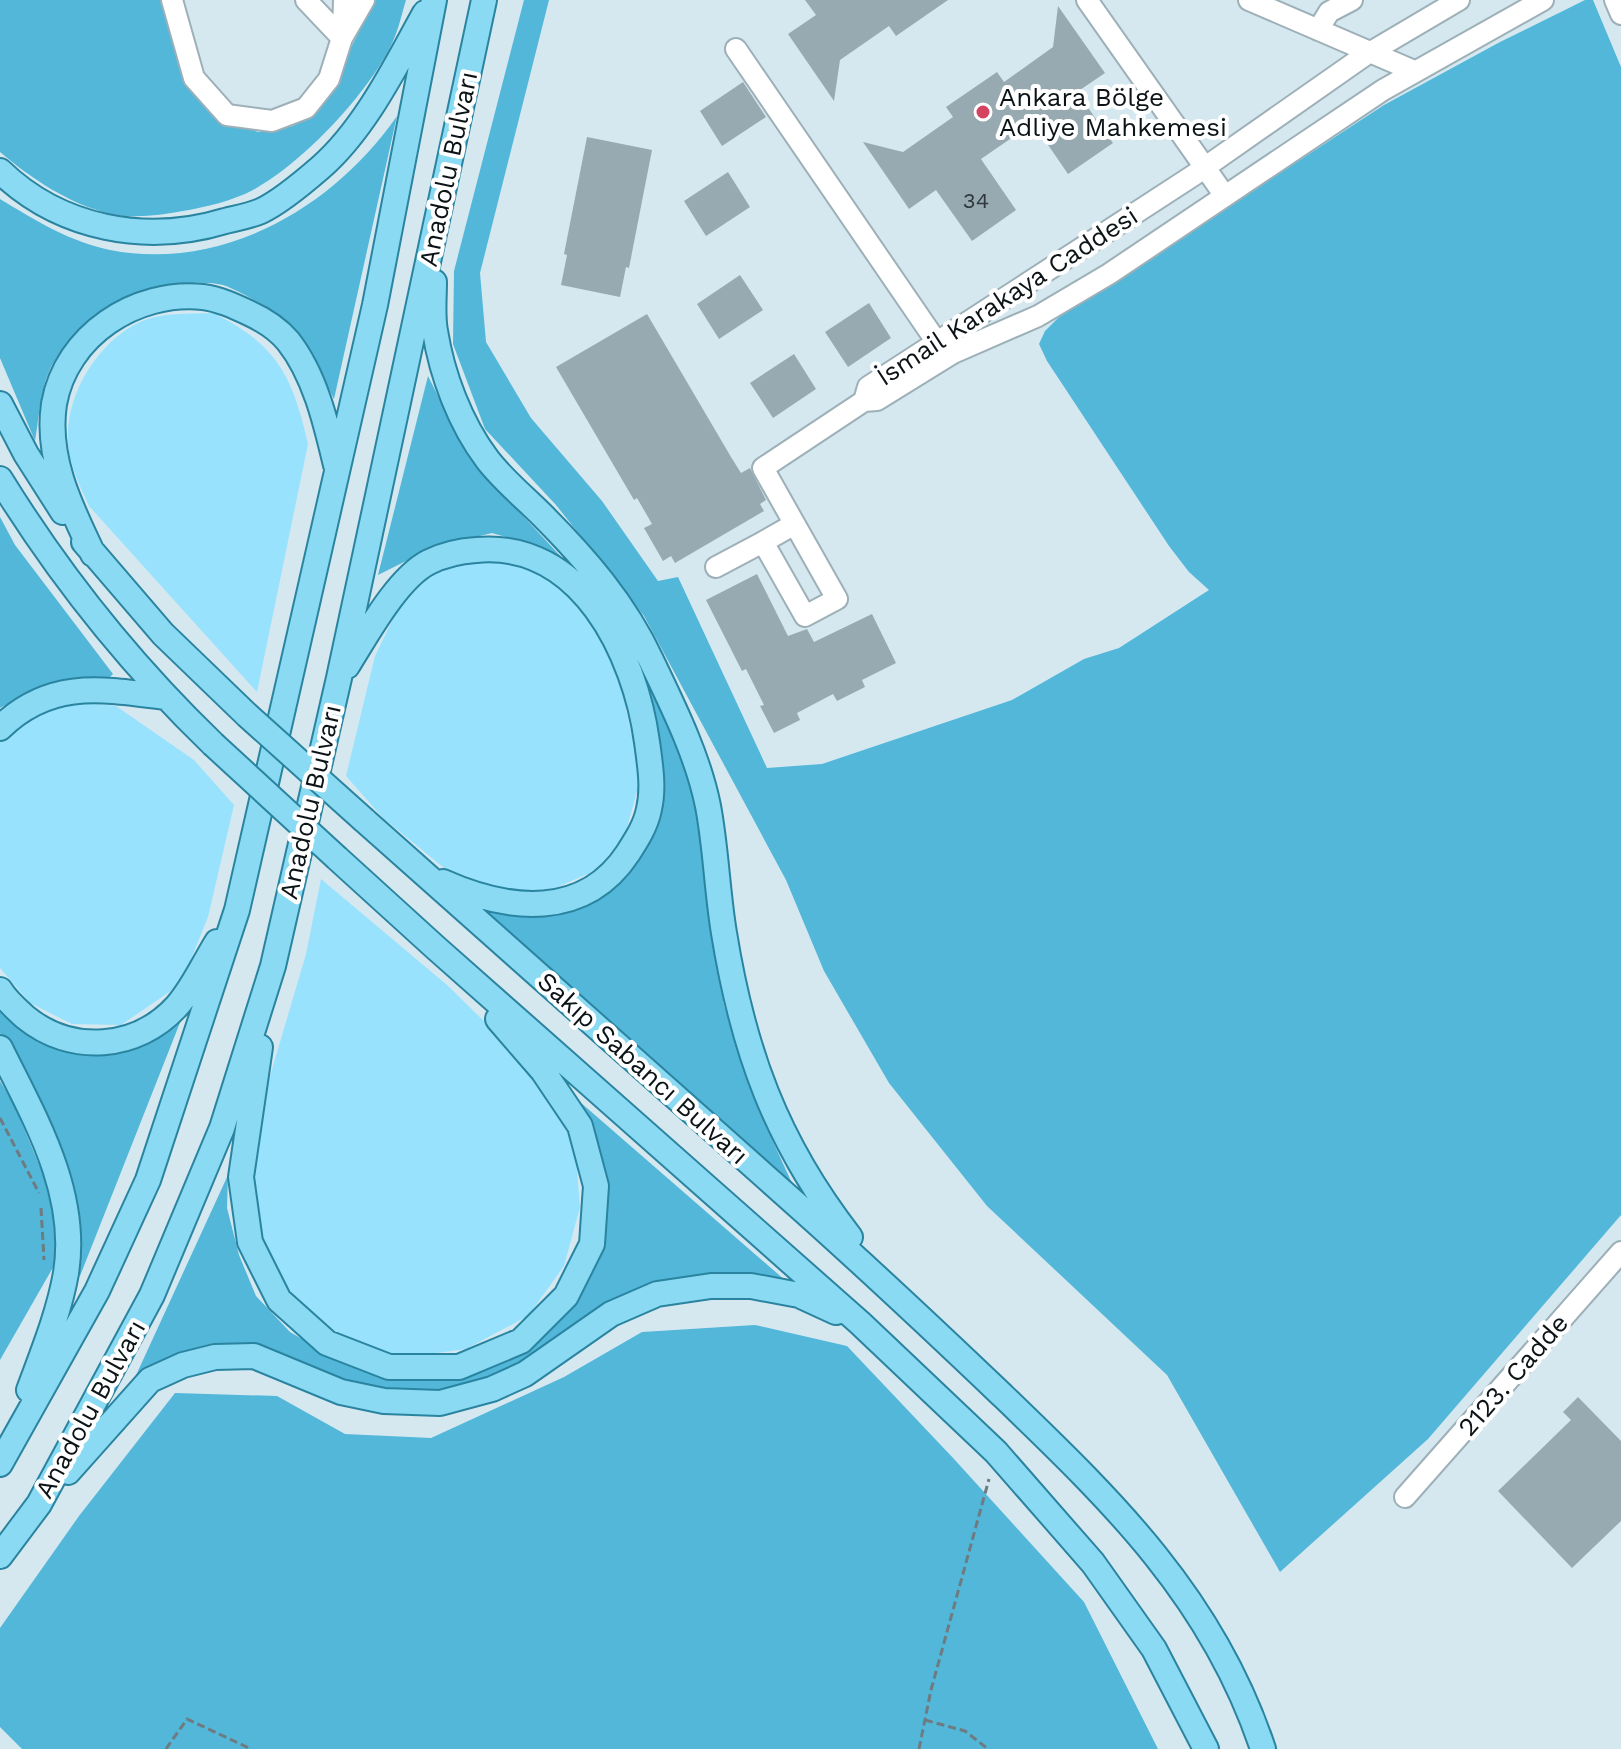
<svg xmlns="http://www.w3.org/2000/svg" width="1621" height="1749" font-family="'Work Sans',sans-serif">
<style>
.green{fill:#98e2fe}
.forest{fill:#52b7d9}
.building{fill:#98aab1}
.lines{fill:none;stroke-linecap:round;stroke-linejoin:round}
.minor-casing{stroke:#9db0b8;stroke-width:24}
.major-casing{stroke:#2a84a0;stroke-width:28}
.path{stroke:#6e7b80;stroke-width:3;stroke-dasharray:8 4;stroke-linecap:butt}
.minor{stroke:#fff;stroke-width:20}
.major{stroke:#89daf2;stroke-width:24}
.major-bridge-casing{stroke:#2a84a0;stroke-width:28;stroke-linecap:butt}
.major-bridge{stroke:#89daf2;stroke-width:24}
.poi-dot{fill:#d44460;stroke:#fff;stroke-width:3}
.labels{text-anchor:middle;stroke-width:8;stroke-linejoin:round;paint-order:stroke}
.number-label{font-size:22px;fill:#2f393d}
.poi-label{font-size:26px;fill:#0c1316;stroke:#fff;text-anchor:start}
.street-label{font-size:26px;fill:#0c1316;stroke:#fff}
</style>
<rect width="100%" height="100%" fill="#d5e8f0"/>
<path class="green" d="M213 313C277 344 293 377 308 444L257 692 89 506C80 486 69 465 68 442 65 396 97 342 140 322 162 312 190 314 213 313Z
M460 558 509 561 554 579 590 617 617 668 641 777 625 835 597 870 555 888 510 893 444 868 383 818 346 776 375 656 406 592Z
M72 701 116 706 194 760 234 805 208 917 181 984 121 1025 72 1024 30 1003 0 968V737L26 716Z
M321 879 447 985 530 1066 574 1132 580 1207 564 1266 528 1316 466 1349 400 1358 336 1332 294 1301 259 1244 248 1170 270 1076 306 954Z"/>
<path class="forest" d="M0 0H169L223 118 258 132 293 126 324 101 375 0H406C402 13 399 28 393 41 370 92 303 163 253 190 232 201 206 207 183 211 160 215 135 219 111 214 69 204 32 179 0 152Z
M524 0H549L480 273 486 342 531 418 602 501 658 581 678 577 767 768 822 764 1012 700 1084 659 1119 648 1209 590 1189 572 1169 546 1047 361 1039 344 1045 331 1058 318 1384 105 1500 42 1585 0H1593L1621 67V1215L1428 1439 1280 1572 1167 1375 987 1206 889 1083 824 971 786 880 644 616 556 505 485 429 453 344 454 271Z
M397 116 334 399C319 370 307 339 282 317 275 310 231 287 223 285 165 272 76 316 50 369 40 390 39 419 35 441L0 358V199C35 220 70 242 110 250 223 272 334 207 397 116Z
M428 376 464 448 497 488 607 606 653 679 680 746 701 827 710 920 724 1005 759 1111 796 1192 478 909 502 914 544 916 578 910 617 881 660 752 647 683 605 616 564 563 540 547 492 533 434 547 378 575Z
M0 517 15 545 113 674 105 682C61 678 38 688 0 708Z
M0 1006 44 1042 75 1053 131 1051 181 1020 80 1276 76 1233 60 1157 0 1033Z
M0 1081 14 1104 52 1196 59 1257 0 1360Z
M580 1102 786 1281 629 1293 589 1313 512 1371 473 1387 431 1393 389 1391 282 1362 252 1349 132 1384 228 1175 227 1208 239 1255 256 1296 290 1332 337 1359 428 1377 543 1328 601 1230 598 1146Z
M755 1325 847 1346 954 1459 1084 1602 1158 1749H22L0 1727V1628L79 1516 175 1393 277 1396 345 1434 431 1438 564 1377 642 1332Z"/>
<path class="building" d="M805 0H948L896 36 889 26 840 60 834 101 788 34 816 15Z
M1058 6 1105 73 1077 92 1113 143 1068 174 1033 123 981 159 1016 210 972 241 936 190 909 209 863 142 903 152 953 117 946 107 997 72 1004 82 1053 47Z
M743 82 766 117 722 146 700 111Z
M587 137 652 150 629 268 626 267 620 297 561 285 567 255 564 254Z
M728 172 750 207 706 236 684 201Z
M740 275 763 310 719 339 697 304Z
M869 303 891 338 848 367 825 332Z
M647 314 731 457 741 473 750 468 766 500 760 504 764 511 675 563 671 556 663 561 644 528 652 524 637 498 634 500 556 367Z
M794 354 816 389 773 418 750 383Z
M757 574 788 636 807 629 814 642 872 614 896 663 862 680 865 687 837 701 833 694 797 713 800 720 774 733 760 706 764 705 746 669 742 671 706 600Z
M1578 1397 1621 1441V1521L1572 1568 1498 1491 1571 1420 1563 1412Z"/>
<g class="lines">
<defs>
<path id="minor" d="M172 0 194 78 227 115 272 121 306 108 329 79 342 38 364 0
M306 0 342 38
M1087 0 1225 196
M1249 0 1414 71
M1615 0 1621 14
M1318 30 1329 12 1352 0
M343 34 344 0
M736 49 936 341
M864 401 877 400 953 353 1038 316 1109 274 1383 90 1543 0
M864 401 868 387 1194 175 1364 56 1459 0
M793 525 763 542 805 616 837 599 763 468 864 401
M716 567 763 542
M1405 1497 1621 1252"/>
<path id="major" d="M0 171C60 229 146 245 225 221 237 218 250 216 261 211 278 203 305 181 320 168 365 129 396 65 425 13
M434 282C434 298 432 315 435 331 442 375 460 423 487 459 502 479 524 497 542 515 585 558 625 604 651 660 673 706 698 756 708 806 716 848 717 891 724 933 743 1050 776 1142 850 1237
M0 404 26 454 63 512
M0 479C61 578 129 663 213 744
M84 542 163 634 247 715
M93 554C70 506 46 458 54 404 66 335 136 290 203 297 219 299 234 306 249 313 262 319 278 329 288 341 315 375 326 423 336 465
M347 666C366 636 397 578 429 562 443 555 461 551 476 550 581 540 635 654 647 742 650 764 654 788 649 809 646 825 637 839 628 853 584 920 508 911 443 882
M0 728C50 679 102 689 165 697
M364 820C510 951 658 1081 805 1212 872 1272 937 1333 1002 1395 1113 1502 1213 1598 1263 1749
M337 858 436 948 860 1323 996 1452 1093 1563 1154 1649 1206 1749
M0 990C6 1000 16 1009 25 1017 71 1055 137 1050 177 1006 193 988 204 963 217 942
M260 1047 241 1177 250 1242 279 1300 327 1343 389 1367H459L521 1341 566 1296 592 1244 596 1186 580 1126 543 1071 498 1019
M0 1048C34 1117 79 1192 66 1273 59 1313 43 1352 29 1390
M0 1464 97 1291 148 1180 237 910 375 305 434 0
M68 1472 150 1380 183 1365 215 1357 254 1356 341 1392 384 1401 440 1403 492 1389 525 1374 611 1314 657 1294 711 1286H751L799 1295 836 1312
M0 1556 39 1504 152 1295 222 1128 273 966 339 678 484 0"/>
</defs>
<use href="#minor" class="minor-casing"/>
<use href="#major" class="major-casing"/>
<path class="path" d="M0 1118 39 1193
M41 1208 44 1260
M925 1720 965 1731 988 1749
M166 1749 187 1719 251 1749
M919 1749 931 1690 989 1479"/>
<use href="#minor" class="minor"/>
<use href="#major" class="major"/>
<defs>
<path id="major-bridge" d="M247 715 364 820
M213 744 337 858"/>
</defs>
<use href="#major-bridge" class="major-bridge-casing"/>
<use href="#major-bridge" class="major-bridge"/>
</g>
<circle class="poi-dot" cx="983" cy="112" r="8"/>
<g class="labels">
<g class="number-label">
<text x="976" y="208">34</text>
</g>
<g class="poi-label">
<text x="999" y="106">Ankara Bölge<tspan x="999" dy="30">Adliye Mahkemesi</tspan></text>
</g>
<g class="street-label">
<text transform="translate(448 169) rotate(-78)" y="9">Anadolu Bulvarı</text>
<text transform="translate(1007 296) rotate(-33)" y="9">İsmail Karakaya Caddesi</text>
<text transform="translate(310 802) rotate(-77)" y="9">Anadolu Bulvarı</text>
<text transform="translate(643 1068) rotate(42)" y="9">Sakıp Sabancı Bulvarı</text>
<text transform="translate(1513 1375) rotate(-49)" y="9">2123. Cadde</text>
<text transform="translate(90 1409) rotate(-61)" y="9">Anadolu Bulvarı</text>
</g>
</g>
</svg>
